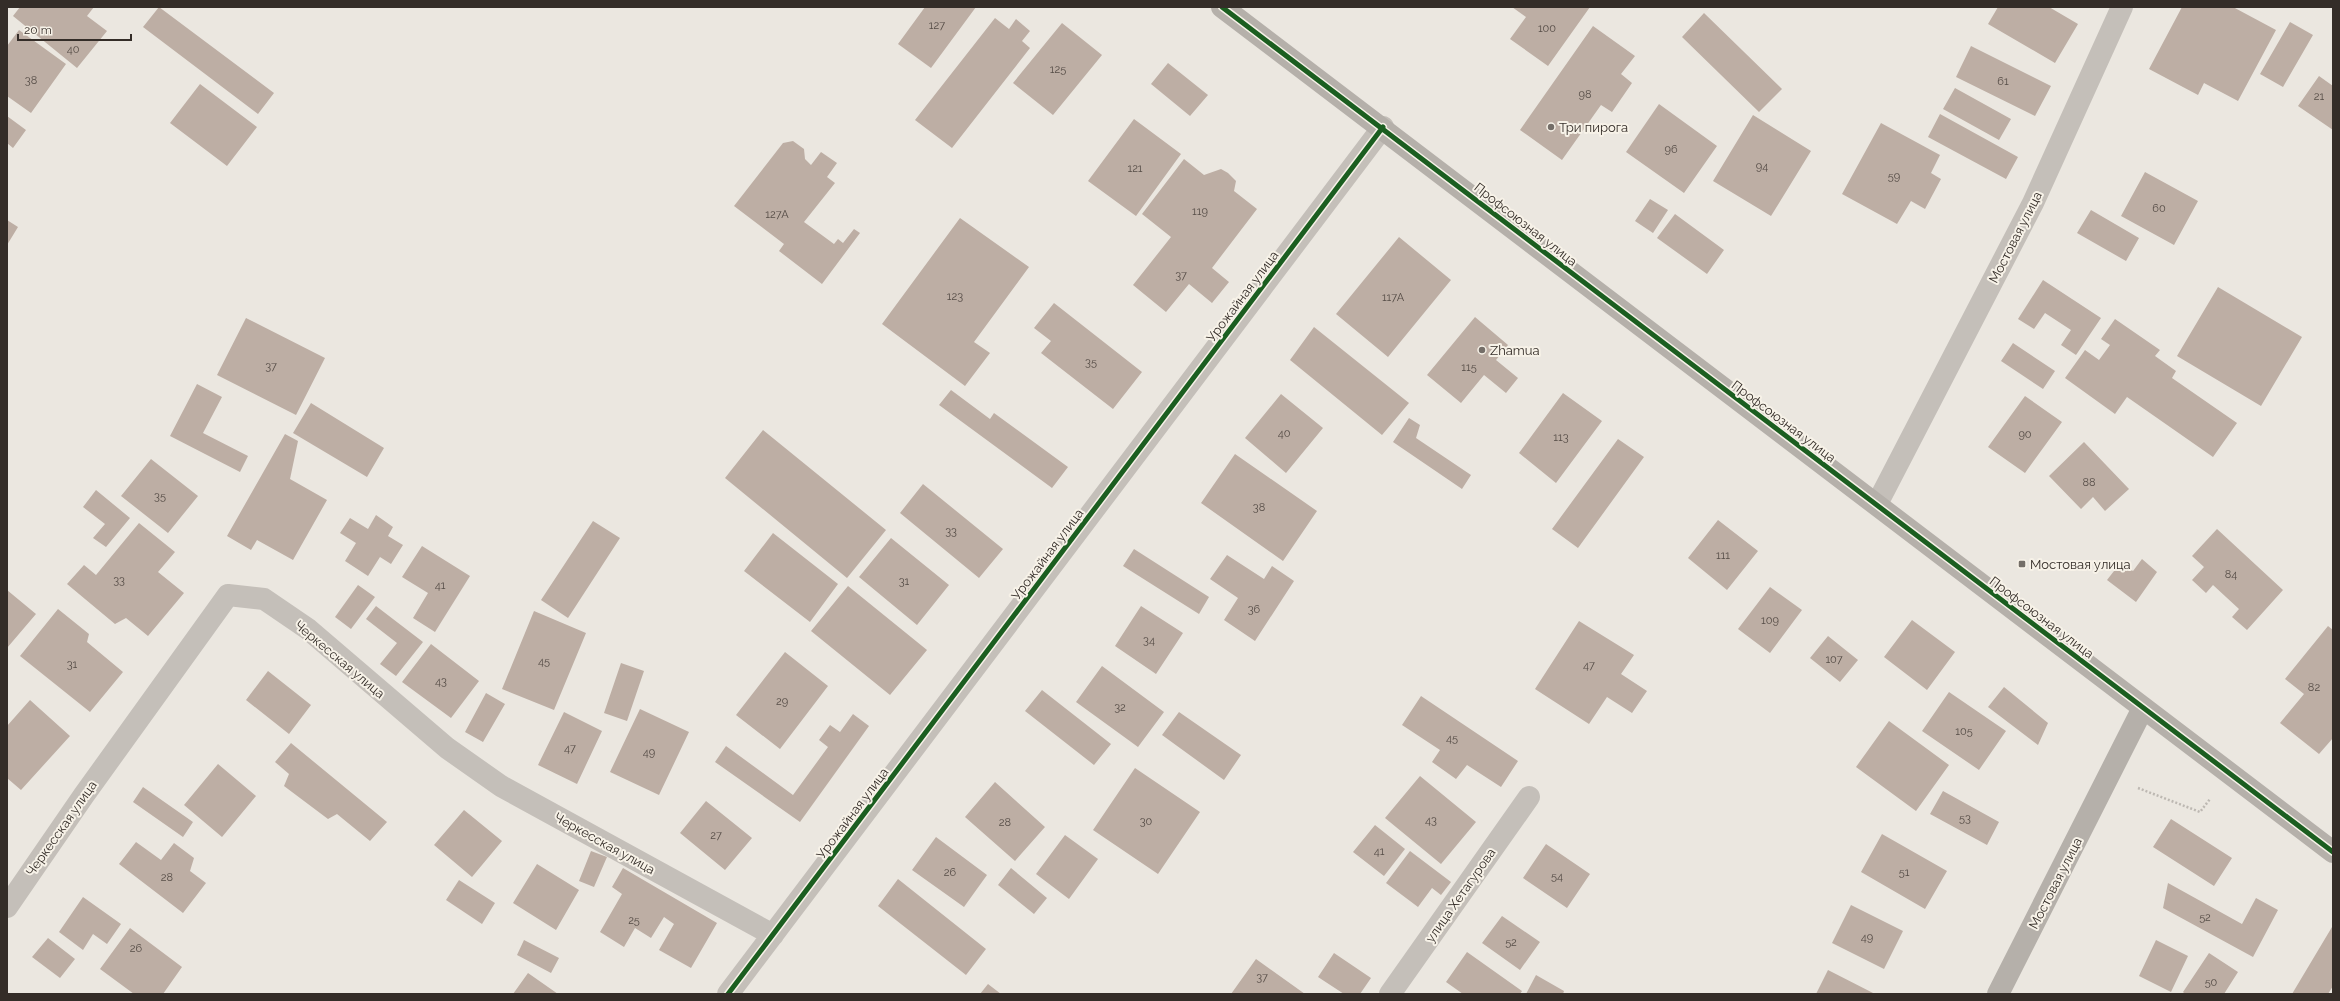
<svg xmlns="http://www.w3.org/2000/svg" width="2340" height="1001" font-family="Raleway,sans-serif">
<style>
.building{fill:#bdaea4}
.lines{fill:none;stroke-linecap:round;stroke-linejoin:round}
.path{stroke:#bdb8b2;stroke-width:2.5;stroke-dasharray:2 2;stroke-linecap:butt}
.street{stroke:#c4bfb9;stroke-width:22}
.secondary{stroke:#b5b0aa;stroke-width:22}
.cycleway-casing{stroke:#f7f2e8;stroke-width:8}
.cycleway{stroke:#1b5e20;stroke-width:5}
.poi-dot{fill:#746e68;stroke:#f7f2e8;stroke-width:1.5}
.labels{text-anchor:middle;stroke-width:4;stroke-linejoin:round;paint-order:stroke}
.number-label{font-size:11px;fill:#564d47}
.poi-label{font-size:13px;fill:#342d28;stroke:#f7f2e8;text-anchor:start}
.street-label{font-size:13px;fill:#342d28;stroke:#f7f2e8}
</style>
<rect width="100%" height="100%" fill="#ebe7e0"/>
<path class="building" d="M20 7H94L87 16 107 31 77 68 13 16Z
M159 7 274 93 258 114 143 27Z
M925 7H976L931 68 898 44Z
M1512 7H1590L1548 66 1510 39 1526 17Z
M1998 7H2049L2078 24 2055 63 1988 24Z
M2182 7H2233L2276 30 2238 101 2204 83 2198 95 2149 69Z
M1704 13 1782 89 1759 112 1682 37Z
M995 18 1009 29 1016 19 1030 31 1022 41 1030 48 952 148 915 120Z
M2290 22 2313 35 2283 87 2260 74Z
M1062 23 1102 55 1053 115 1013 83Z
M1593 26 1635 56 1621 74 1632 83 1612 112 1601 105 1562 160 1520 130Z
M19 30 66 64 31 113 7 96V46Z
M1971 46 2051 86 2035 116 1956 77Z
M1168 63 1208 95 1190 116 1151 84Z
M2319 76 2333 86V130L2298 106Z
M200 84 257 127 227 166 170 123Z
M1955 88 2011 119 1999 140 1943 109Z
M1659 104 1717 146 1684 193 1626 152Z
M1940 114 2018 157 2006 179 1928 137Z
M1753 115 1811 151 1771 216 1713 181Z
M7 116 26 130 13 148 7 143Z
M1134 119 1181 154 1136 216 1088 181Z
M1881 123 1940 155 1931 173 1941 179 1925 209 1911 201 1897 224 1842 194Z
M793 141 804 149 805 159 811 165 821 152 837 163 827 177 835 183 804 222 834 244 838 239 843 243 854 229 860 233 822 284 779 251 784 244 734 206 783 143Z
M1184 159 1204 175 1221 169 1228 173 1236 181 1234 191 1257 209 1212 268 1229 282 1212 303 1189 284 1166 312 1133 285 1171 237 1142 214Z
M2145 172 2198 201 2174 245 2121 216Z
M1650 199 1668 210 1653 233 1635 221Z
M2091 210 2139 238 2126 261 2077 233Z
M1675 214 1724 250 1707 274 1657 238Z
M960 218 1029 267 974 342 990 353 965 386 882 324Z
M7 220 18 227 7 245Z
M1399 237 1451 280 1388 357 1336 314Z
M2043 280 2101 318 2076 355 2061 345 2071 330 2045 313 2034 329 2018 319Z
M2218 287 2302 337 2261 406 2177 356Z
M1054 303 1142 372 1113 409 1041 353 1051 341 1034 328Z
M1475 317 1508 345 1496 360 1518 378 1506 393 1484 375 1461 403 1427 375Z
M246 318 325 358 296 415 217 375Z
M2115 319 2160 350 2155 356 2176 371 2172 378 2237 423 2213 457 2127 397 2115 414 2065 378 2085 350 2099 360 2110 345 2101 339Z
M1314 327 1409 403 1382 435 1290 360Z
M2013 343 2055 371 2043 389 2001 361Z
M197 384 222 397 203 433 248 456 240 472 170 436Z
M951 390 990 419 994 413 1068 467 1052 488 939 405Z
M1563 393 1602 421 1556 483 1519 453Z
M1281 394 1323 428 1286 473 1245 438Z
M2025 396 2062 422 2025 473 1988 447Z
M311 403 384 448 367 477 293 433Z
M1409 418 1420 425 1416 438 1471 475 1462 489 1393 442Z
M763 430 886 530 847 578 725 478Z
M285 434 298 441 290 479 327 500 293 560 257 540 251 550 227 536Z
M1618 439 1644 457 1578 548 1552 529Z
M2084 442 2129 489 2105 511 2093 497 2081 509 2049 476Z
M1235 454 1317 511 1283 561 1201 503Z
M151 459 198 496 168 533 121 496Z
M923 484 1003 549 979 578 900 513Z
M96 490 130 518 106 547 93 538 105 524 83 507Z
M376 515 393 527 388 536 403 545 391 564 380 557 368 576 345 561 356 543 340 533 350 518 368 529Z
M1718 520 1758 551 1727 590 1688 558Z
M593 521 620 538 568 618 541 600Z
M139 523 175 552 158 572 184 593 148 636 126 618 115 624 67 584 84 565 96 575Z
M2217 529 2283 590 2247 630 2232 617 2239 609 2213 585 2206 593 2192 580 2204 567 2192 556Z
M773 533 838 584 810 622 744 571Z
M891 538 949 585 917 625 859 577Z
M422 546 470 576 435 632 413 618 428 593 402 577Z
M1134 549 1209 597 1199 614 1123 566Z
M1227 555 1264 579 1272 566 1294 581 1255 641 1224 620 1238 598 1210 579Z
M2142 559 2157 572 2136 602 2107 580 2121 562 2133 571Z
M358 585 375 597 351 629 335 617Z
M848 586 927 650 890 695 811 631Z
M1770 587 1802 610 1770 653 1738 629Z
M7 590 36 614 7 648Z
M376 606 423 642 396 676 380 664 397 643 366 619Z
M1141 606 1183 633 1156 674 1115 646Z
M58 609 89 634 87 642 123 672 90 712 20 656Z
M534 611 586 633 554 710 502 689Z
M1912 620 1955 652 1927 690 1884 657Z
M1579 621 1634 655 1621 674 1647 691 1632 713 1607 697 1589 724 1535 689Z
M2328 626 2333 630V738L2319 754 2280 723 2304 694 2285 679Z
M1828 636 1858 660 1840 682 1810 658Z
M431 644 479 681 451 718 402 682Z
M785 652 828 686 780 749 736 715Z
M621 663 644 671 627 721 604 713Z
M1102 666 1164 712 1138 747 1076 702Z
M268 671 311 705 289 734 246 700Z
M2004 687 2048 723 2038 745 1988 707Z
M1042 690 1111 744 1094 765 1025 711Z
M1949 692 2006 731 1979 770 1922 731Z
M486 693 505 704 483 742 465 732Z
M1421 696 1518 761 1501 787 1467 765 1456 779 1432 762 1440 750 1402 725Z
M30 700 70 736 21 790 7 778V726Z
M640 709 689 732 659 795 610 772Z
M564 712 602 731 577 784 538 765Z
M1179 712 1241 755 1224 780 1162 735Z
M853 714 869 726 800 822 715 762 726 746 793 795 828 747 819 740 830 725 840 732Z
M1889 721 1949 765 1916 811 1856 767Z
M291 743 387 822 370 841 337 814 328 819 284 786 289 774 275 762Z
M218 764 256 796 222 837 184 805Z
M1135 768 1200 812 1158 874 1093 830Z
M1420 776 1476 822 1441 864 1385 818Z
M995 782 1045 827 1015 861 965 817Z
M143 787 193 822 183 837 133 802Z
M1943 791 1999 822 1987 845 1930 814Z
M706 801 752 838 725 870 680 833Z
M464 810 502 841 472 877 434 845Z
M2171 819 2232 858 2214 886 2153 847Z
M1375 825 1405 849 1384 876 1353 852Z
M1882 834 1947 871 1925 909 1861 872Z
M1065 835 1098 859 1069 899 1036 874Z
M936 837 987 875 964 907 912 870Z
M136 842 161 860 174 843 194 858 190 871 206 883 183 913 119 864Z
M1546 844 1590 874 1567 908 1523 878Z
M591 851 607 857 594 887 579 881Z
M1410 851 1451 882 1441 895 1432 888 1418 907 1386 883Z
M537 864 579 890 556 930 513 903Z
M623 868 717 923 691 968 659 950 674 924 664 917 651 938 635 928 624 947 600 932 622 894 612 887Z
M1011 868 1047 898 1034 914 998 885Z
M898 879 986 949 966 975 878 906Z
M459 880 495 903 482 924 446 900Z
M2168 883 2242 924 2256 898 2278 910 2253 957 2163 908Z
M83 897 121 924 107 944 93 934 83 950 59 932Z
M1851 905 1903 931 1884 969 1832 943Z
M1502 916 1540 942 1520 970 1482 943Z
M2332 927 2333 986 2328 994H2292Z
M130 928 182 967 163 994H134L100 969Z
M48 938 75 959 60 978 32 957Z
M524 940 559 958 551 973 517 955Z
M2156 940 2188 956 2171 992 2139 976Z
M1467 952 1522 991 1520 994H1463L1446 982Z
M1334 953 1371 978 1360 994H1344L1318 977Z
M2209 953 2238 972 2224 994H2185L2183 992Z
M1256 959 1305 994H1231Z
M1828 970 1875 994H1816Z
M528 973 558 994H513Z
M1536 975 1564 991 1563 994H1526Z
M988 984 1001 994H980Z"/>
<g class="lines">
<path class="path" d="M2138 788 2200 812 2210 799"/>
<path class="street" d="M1877 504 2033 203 2122 7
M7 907 84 795 228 595 264 599 308 629 447 748 501 786 773 935
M728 994 1383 127
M1390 994 1529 797"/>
<path class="secondary" d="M1222 7 2333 852
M1998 994 2143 708"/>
<defs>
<path id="cycleway" d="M1222 7 2333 852
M728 994 1383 127"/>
</defs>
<use href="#cycleway" class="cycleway-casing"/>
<use href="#cycleway" class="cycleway"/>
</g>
<g class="poi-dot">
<circle cx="1551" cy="127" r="4"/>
<circle cx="1482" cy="350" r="4"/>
<rect x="2018" y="560" width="8" height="8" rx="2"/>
</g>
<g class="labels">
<g class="number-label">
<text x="937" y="29">127</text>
<text x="1547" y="32">100</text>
<text x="73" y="53">40</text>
<text x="1058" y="73">125</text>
<text x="31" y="84">38</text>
<text x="2003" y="85">61</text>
<text x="1585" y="98">98</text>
<text x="2319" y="100">21</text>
<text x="1671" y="153">96</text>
<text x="1762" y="170">94</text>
<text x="1135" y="172">121</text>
<text x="1894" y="180">59</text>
<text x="2159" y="212">60</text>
<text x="1200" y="215">119</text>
<text x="777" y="218">127А</text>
<text x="1181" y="279">37</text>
<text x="955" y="300">123</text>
<text x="1393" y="301">117А</text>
<text x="1091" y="366">35</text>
<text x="271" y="370">37</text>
<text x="1469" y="371">115</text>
<text x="1284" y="437">40</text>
<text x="2025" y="438">90</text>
<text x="1561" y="441">113</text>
<text x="2089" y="486">88</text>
<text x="160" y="500">35</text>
<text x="1259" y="511">38</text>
<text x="951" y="535">33</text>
<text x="1723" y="559">111</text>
<text x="2231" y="578">84</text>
<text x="119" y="584">33</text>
<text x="904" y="585">31</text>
<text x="440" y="589">41</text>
<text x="1254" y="613">36</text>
<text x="1770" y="624">109</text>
<text x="1149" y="644">34</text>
<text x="1834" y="663">107</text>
<text x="544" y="665">45</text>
<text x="72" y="668">31</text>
<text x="1589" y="669">47</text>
<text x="441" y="685">43</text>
<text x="2314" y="691">82</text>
<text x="782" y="705">29</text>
<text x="1120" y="711">32</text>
<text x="1964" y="735">105</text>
<text x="1452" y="742">45</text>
<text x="570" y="752">47</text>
<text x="649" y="756">49</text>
<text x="1965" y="822">53</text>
<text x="1431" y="824">43</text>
<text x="1146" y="825">30</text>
<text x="1005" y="826">28</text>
<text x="716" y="839">27</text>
<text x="1379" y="855">41</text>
<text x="950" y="876">26</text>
<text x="1904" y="876">51</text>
<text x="1557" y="880">54</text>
<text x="167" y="881">28</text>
<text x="2205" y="921">52</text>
<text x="634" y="924">25</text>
<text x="1867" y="941">49</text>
<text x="1511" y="946">52</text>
<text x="136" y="952">26</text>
<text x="1262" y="981">37</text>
<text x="2211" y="986">50</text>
</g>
<g class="poi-label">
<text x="1559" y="132">Три пирога</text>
<text x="1490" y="355">Zhamua</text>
<text x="2030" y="569">Мостовая улица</text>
</g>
<g class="street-label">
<text transform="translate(1526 224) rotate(38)" y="5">Профсоюзная улица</text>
<text transform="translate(2015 237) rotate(-63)" y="5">Мостовая улица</text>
<text transform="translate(1242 296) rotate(-53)" y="5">Урожайная улица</text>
<text transform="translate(1784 421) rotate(37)" y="5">Профсоюзная улица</text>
<text transform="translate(1047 554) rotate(-53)" y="5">Урожайная улица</text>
<text transform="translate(2042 617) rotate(37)" y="5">Профсоюзная улица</text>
<text transform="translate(340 659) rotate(40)" y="5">Черкесская улица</text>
<text transform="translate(852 813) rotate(-53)" y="5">Урожайная улица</text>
<text transform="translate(61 828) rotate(-55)" y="5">Черкесская улица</text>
<text transform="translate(605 843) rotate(29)" y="5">Черкесская улица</text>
<text transform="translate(2055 883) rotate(-63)" y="5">Мостовая улица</text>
<text transform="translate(1460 895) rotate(-55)" y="5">улица Хетагурова</text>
</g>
</g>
<rect width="2340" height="1001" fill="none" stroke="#342d28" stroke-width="16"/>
<path d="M18 34v6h113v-6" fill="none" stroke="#342d28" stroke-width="2"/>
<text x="24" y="34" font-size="12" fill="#342d28" stroke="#f7f2e8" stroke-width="3" paint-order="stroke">20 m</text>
</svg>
